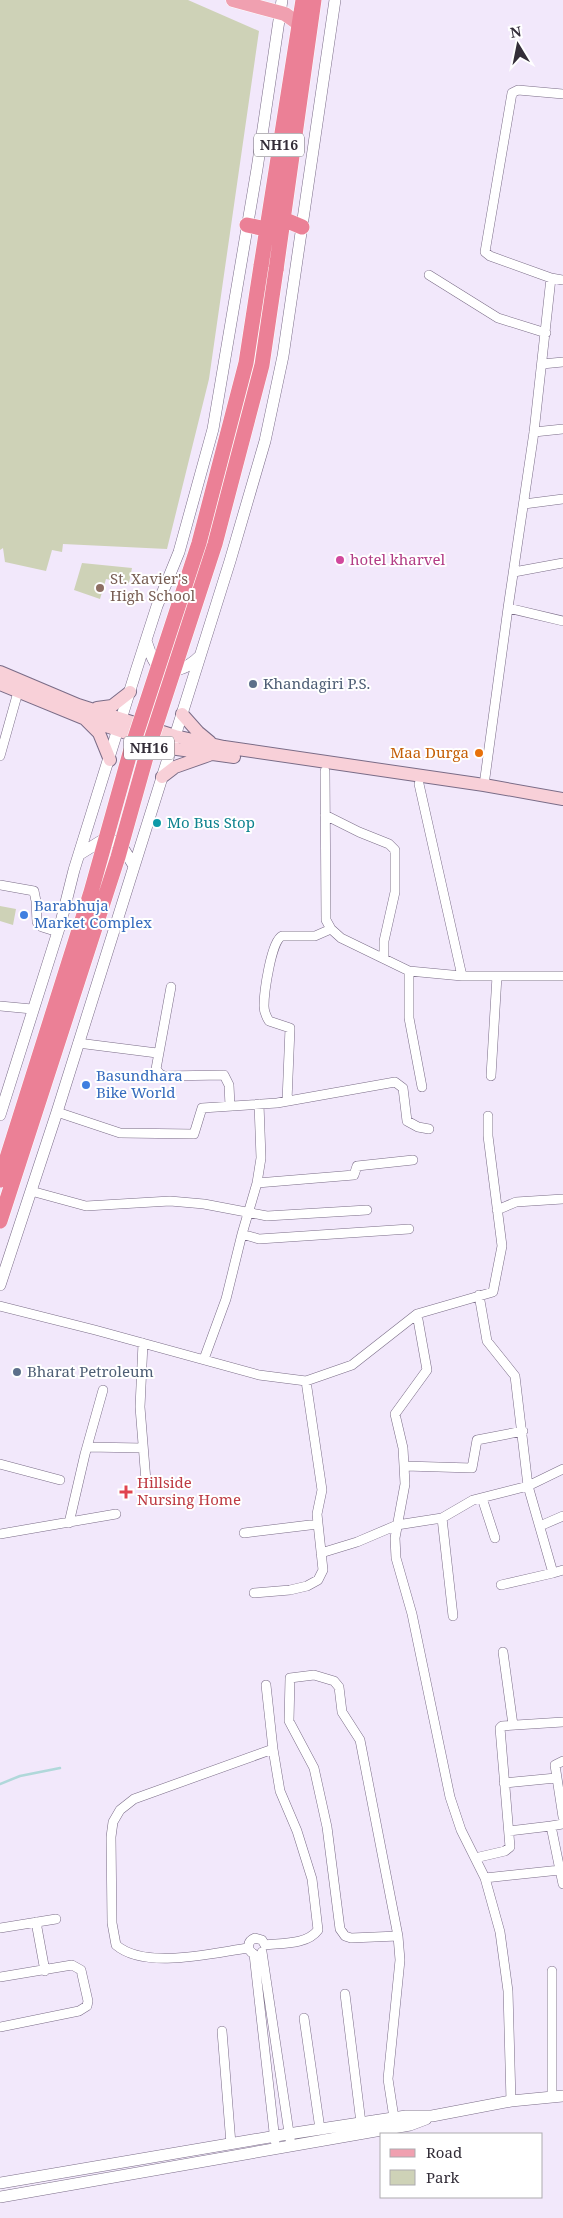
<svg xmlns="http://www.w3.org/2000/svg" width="563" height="2218" font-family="'Noto Serif',serif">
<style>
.green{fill:#ced2b7}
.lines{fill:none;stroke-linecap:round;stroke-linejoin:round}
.stream{stroke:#b0d8da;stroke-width:2.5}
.minor-casing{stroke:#7a6c87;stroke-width:10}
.tertiary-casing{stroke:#7a6c87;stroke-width:12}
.secondary-casing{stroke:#7a6c87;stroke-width:14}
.primary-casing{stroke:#fff;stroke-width:15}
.trunk-casing{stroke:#fff;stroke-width:16}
.minor{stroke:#fff;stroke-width:9}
.tertiary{stroke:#fff;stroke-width:11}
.secondary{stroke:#f8d0d8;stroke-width:12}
.primary{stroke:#f0a0b0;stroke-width:14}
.trunk{stroke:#eb8096;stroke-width:15}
.trunk-bridge-casing{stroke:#fff;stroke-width:16;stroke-linecap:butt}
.trunk-bridge{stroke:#eb8096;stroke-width:15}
.hotel-dot{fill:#d1479c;stroke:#fff;stroke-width:2}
.education-dot{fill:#8d6e63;stroke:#fff;stroke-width:2}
.service-dot{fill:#5c6f8a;stroke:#fff;stroke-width:2}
.food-dot{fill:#e8710a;stroke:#fff;stroke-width:2}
.culture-dot{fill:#0f9aa8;stroke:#fff;stroke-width:2}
.shop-dot{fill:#3f7fe0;stroke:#fff;stroke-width:2}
.health-dot{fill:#e0444e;stroke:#fff;stroke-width:2}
.labels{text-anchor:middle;stroke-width:4;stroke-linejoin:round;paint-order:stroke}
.shield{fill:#fff;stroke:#706c74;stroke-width:1}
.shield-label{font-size:14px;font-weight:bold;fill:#332d38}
.hotel-label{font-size:15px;fill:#b23c85;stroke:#fff;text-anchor:start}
.education-label{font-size:15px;fill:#785e54;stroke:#fff;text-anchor:start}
.service-label{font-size:15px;fill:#4e5e75;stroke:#fff;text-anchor:start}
.food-label{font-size:15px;fill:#c56008;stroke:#fff;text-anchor:end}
.culture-label{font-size:15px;fill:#0d838f;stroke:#fff;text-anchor:start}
.shop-label{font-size:15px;fill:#366cbe;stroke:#fff;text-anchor:start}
.health-label{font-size:15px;fill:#be3a42;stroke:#fff;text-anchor:start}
</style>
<rect width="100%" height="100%" fill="#f2e8fb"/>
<path class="green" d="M0 0H188L259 31 209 379 167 549 63 544 62 552 52 550 46 571 5 562 3 548 0 550Z
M82 563 132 568 129 583 106 579 100 599 74 590Z
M0 906 16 909 13 925 0 921Z"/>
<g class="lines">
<path class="stream" d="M0 1784 20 1776 60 1768"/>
<defs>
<path id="minor" d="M563 94 518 90 512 93 485 252 490 256 551 278 563 280
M429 275 498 318 546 333
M542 364 563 362
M534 432 563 429
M524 504 563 499
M514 572 563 563
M508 608 563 621
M0 756 18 692
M325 771 326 920 331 929 341 938 409 971 462 976H563
M419 784 462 976
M484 785 508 608 534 432 551 278
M325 815 359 832 389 844 395 850V892L384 941V958
M0 885 34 891 36 901 37 922 42 927 58 932
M409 971V1018L422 1087
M171 987 156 1069 160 1074 164 1076 224 1075 229 1085 230 1106
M0 1006 32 1009
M78 1043 157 1053
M491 1076 497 976
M287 1101 290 1028 269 1021C266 1016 264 1012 264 1006 264 993 271 941 282 936H315L331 929
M259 1104 261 1158 257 1183 242 1234 259 1239 409 1229
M57 1112 120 1133 194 1134 202 1108 277 1103 395 1082 403 1088 407 1121 418 1127 429 1129
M257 1183 354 1175 357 1166 413 1160
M31 1191 86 1206 170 1201 204 1204 267 1216 367 1210
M497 1210 516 1202 563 1199
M479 1295 487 1341 515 1376 528 1486 563 1469
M0 1306 95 1330 259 1375 306 1381 352 1365 417 1314 493 1292 502 1246 488 1136V1116
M417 1314 427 1370 395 1414 403 1448 405 1484 395 1538 396 1558 412 1614 450 1797 461 1830 485 1878 500 1932 508 1991 511 2101
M143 1343 140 1407 146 1481
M204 1359 226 1299 242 1234
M87 1447 143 1448
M0 1464 60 1480
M405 1466 472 1468 477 1440 523 1431
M482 1498 495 1538
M442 1518 453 1616
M69 1523 85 1454 103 1390
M540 1526 563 1516
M244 1533 318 1524
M0 1534 116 1514
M321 1553 357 1542 397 1525 442 1518 473 1500 528 1486 553 1573 563 1570
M501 1585 553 1573
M254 1593 290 1590 307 1586 318 1580 323 1570 317 1514 322 1490 306 1381
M503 1652 513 1725
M563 1761 555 1765 563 1817
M504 1783 556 1778
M509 1831 551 1826
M475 1858 505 1851 510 1847 500 1728 502 1726 563 1722
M560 1870 563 1884
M485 1878 560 1870 551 1826 563 1824
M36 1922 45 1971
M0 1928 56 1919
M265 1945C281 1943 307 1945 318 1930L312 1879 297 1831 280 1791 273 1749 266 1685
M265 1945 262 1940 255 1938C247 1941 246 1950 254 1954L275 2141
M248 1948C212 1953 145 1970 116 1945L112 1923 111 1837 113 1822 120 1810 134 1799 273 1749
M262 1952 291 2146
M0 1977 72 1965 81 1970 88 2001 87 2006 79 2011 0 2027
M345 1994 361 2123
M304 2018 320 2129
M222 2031 231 2144
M552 2096V1971
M394 2118 388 2079 400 1960 398 1936 360 1740 342 1712 339 1687 334 1681 314 1675 290 1678 289 1721 314 1768 327 1827 340 1929 345 1936 351 1938 398 1936"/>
<path id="tertiary" d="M146 641C149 648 151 658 156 664 170 678 189 667 200 656
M80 854 101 841 112 840 123 848 134 866
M0 1115 61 922 74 870 136 671 157 606 179 552 213 429 257 169 282 0
M0 1285 57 1112 230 561 265 441 283 356 335 0
M0 2183 288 2134 406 2116H432L511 2101 563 2096
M0 2197 410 2125 426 2119"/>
<path id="secondary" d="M0 672 78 705 175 736 224 747 484 785 563 799
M0 684 83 718 170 748 234 757
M97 708 112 706 130 692
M182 714 198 732 210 742
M86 720 99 733 110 760
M162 777 175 767 209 755"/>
<path id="primary" d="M233 0 285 14 299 24"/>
<path id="trunk" d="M283 219 302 227
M247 225 266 229
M261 266 303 0
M276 270 314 0"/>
</defs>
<use href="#minor" class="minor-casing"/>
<use href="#tertiary" class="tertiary-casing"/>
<use href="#secondary" class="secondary-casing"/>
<use href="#primary" class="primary-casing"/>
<use href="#trunk" class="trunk-casing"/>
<use href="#minor" class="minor"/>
<use href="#tertiary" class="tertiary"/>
<use href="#secondary" class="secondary"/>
<use href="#primary" class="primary"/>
<use href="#trunk" class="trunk"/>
<defs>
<path id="trunk-bridge" d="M0 1180 91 892 130 753 199 543 246 363 261 266
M0 1221 118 857 150 743 215 544 262 365 276 270"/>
</defs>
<use href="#trunk-bridge" class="trunk-bridge-casing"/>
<use href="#trunk-bridge" class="trunk-bridge"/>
</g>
<circle class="hotel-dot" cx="340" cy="560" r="5"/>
<circle class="education-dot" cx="100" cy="588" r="5"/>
<g class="service-dot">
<circle cx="253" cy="684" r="5"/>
<circle cx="17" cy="1372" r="5"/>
</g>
<circle class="food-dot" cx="479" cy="753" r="5"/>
<circle class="culture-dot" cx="157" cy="823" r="5"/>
<g class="shop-dot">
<circle cx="24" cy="915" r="5"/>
<circle cx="86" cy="1085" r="5"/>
</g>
<path class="health-dot" d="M123.5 1484.5h5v5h5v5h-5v5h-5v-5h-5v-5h5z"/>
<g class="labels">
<g class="shield">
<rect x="254" y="133.5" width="50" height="23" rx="4"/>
<rect x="124" y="736.5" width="50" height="23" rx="4"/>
</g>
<g class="shield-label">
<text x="279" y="150">NH16</text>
<text x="149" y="753">NH16</text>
</g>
<g class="hotel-label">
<text x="350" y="565">hotel kharvel</text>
</g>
<g class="education-label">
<text x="110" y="584">St. Xavier's<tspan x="110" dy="17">High School</tspan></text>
</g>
<g class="service-label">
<text x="263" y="689">Khandagiri P.S.</text>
<text x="27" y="1377">Bharat Petroleum</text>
</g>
<g class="food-label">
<text x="469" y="758">Maa Durga</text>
</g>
<g class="culture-label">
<text x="167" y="828">Mo Bus Stop</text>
</g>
<g class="shop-label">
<text x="34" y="911">Barabhuja<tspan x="34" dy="17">Market Complex</tspan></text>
<text x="96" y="1081">Basundhara<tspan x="96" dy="17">Bike World</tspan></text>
</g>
<g class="health-label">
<text x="137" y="1488">Hillside<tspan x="137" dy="17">Nursing Home</tspan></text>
</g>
</g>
<rect x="380" y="2133" width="162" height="65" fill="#ffffff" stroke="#adabaf"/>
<rect x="390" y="2149" width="25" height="8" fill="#f0a0b0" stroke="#adabaf"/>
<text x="426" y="2158" font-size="15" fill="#332d38">Road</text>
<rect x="390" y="2170" width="25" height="15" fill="#ced2b7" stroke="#adabaf"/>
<text x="426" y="2183" font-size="15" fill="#332d38">Park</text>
<g transform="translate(518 45) rotate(350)" stroke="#ffffff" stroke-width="4" paint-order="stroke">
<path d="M0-4L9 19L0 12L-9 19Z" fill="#332d38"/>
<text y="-8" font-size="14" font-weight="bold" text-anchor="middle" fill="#332d38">N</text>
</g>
</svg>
